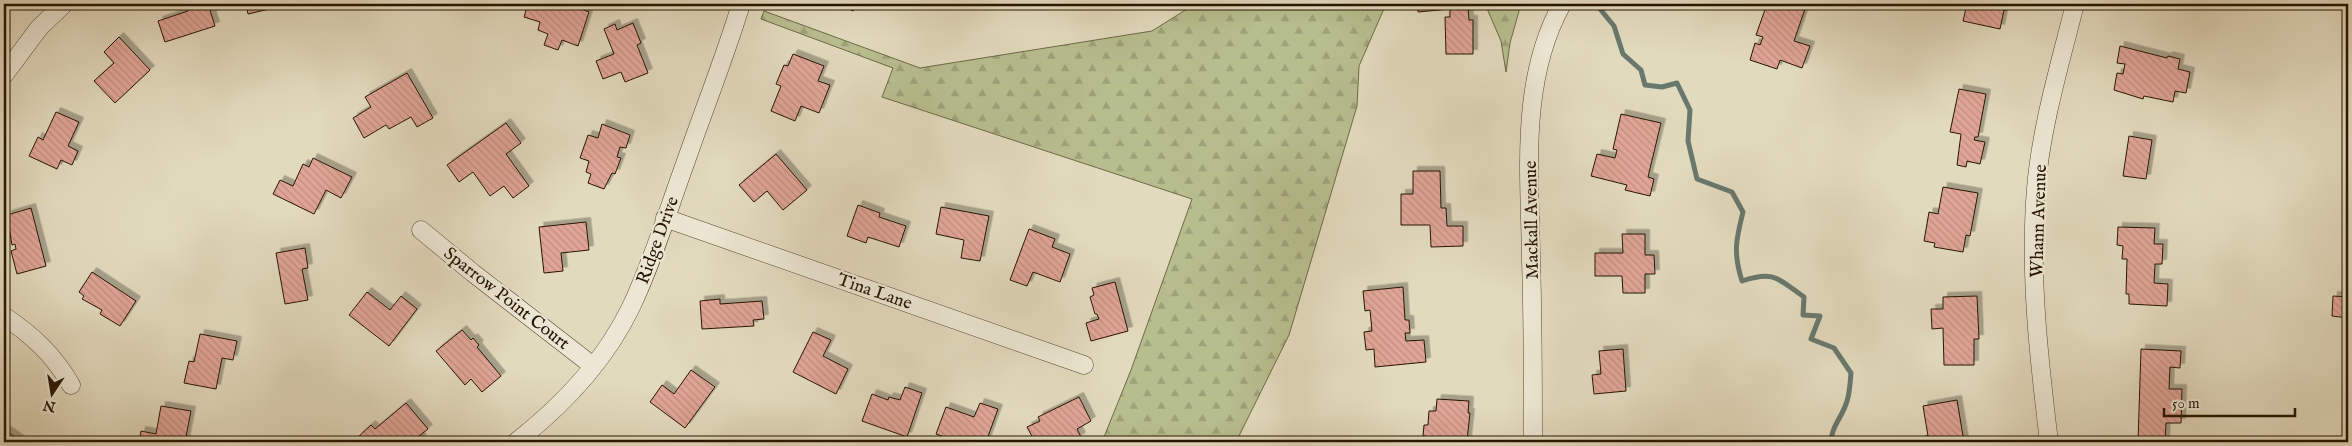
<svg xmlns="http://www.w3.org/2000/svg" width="2352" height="446" font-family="'IM FELL English',serif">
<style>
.forest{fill:url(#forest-firs);stroke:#6e6947}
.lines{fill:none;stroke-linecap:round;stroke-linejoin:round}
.stream{stroke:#69786d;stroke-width:5}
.building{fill:url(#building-back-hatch);stroke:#261400;filter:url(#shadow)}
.minor-casing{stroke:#55462f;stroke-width:19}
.minor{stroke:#ece7d4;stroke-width:18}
.labels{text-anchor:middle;stroke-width:4.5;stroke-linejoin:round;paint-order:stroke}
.street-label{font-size:18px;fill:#261400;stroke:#ece7d4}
</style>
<defs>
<pattern id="forest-firs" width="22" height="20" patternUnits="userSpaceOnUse" patternTransform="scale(1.25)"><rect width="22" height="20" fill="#b7be8e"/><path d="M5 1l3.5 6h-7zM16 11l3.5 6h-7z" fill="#9da279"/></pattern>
<pattern id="building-back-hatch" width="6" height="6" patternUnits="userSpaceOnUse" patternTransform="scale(1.25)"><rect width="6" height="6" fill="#e0a596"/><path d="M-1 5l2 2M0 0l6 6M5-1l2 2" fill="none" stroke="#c08d80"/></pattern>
<filter id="shadow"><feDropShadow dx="4.5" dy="-4.5" stdDeviation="0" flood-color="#0004"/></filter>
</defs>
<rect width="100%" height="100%" fill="#e2dabd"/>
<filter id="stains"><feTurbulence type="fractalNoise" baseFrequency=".004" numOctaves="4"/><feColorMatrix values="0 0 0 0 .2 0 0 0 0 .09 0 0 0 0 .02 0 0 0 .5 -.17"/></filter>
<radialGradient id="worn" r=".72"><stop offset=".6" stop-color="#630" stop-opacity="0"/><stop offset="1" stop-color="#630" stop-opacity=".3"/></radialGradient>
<path class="forest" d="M1195 4H1386L1359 66 1357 106 1289 335 1236 442H1219L1208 437 1205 442H1102L1131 370 1192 199 882 97 893 68 761 19 764 11 920 68 1152 31Z
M1485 4H1521L1510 43 1506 72 1501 41Z"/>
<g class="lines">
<path class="stream" d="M1596 4 1614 26 1623 54 1641 70 1645 85 1662 87 1677 83 1690 110 1688 141 1697 179 1732 192 1743 212C1736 240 1733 253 1742 281 1775 270 1778 279 1804 297L1803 315 1820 316 1811 339 1834 348 1851 373C1850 382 1850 392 1847 401 1843 416 1831 427 1831 442"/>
</g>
<path class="building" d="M193 4H208L215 26 165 42 158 21 188 11 186 6Z
M246 4H291L248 14Z
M528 4H577L576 7 589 12 578 46 562 40 558 50 544 45 548 34 538 30 540 22 524 17Z
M840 4H857L853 11Z
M1418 4H1459V7H1468L1469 20H1473V54H1446L1445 17H1450V9L1418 12Z
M1767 4H1791L1805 9 1794 41 1810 46 1802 68 1780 60 1777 69 1750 60 1755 43 1760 45 1763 37 1756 35Z
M1967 4H2008L2007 10H2004L2000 29 1963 21Z
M633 23 641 43 637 45 648 73 625 82 621 72 603 79 596 61 614 54 604 29 615 24 617 30Z
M119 37 150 70 115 103 94 81 114 63 104 52Z
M2120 46 2167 58 2168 56 2180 59 2178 69 2190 72 2186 93 2175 91 2173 102 2144 96 2143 99 2114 90 2117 73 2123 74 2125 64 2117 63Z
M793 54 824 66 818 81 830 85 819 113 801 106 795 121 771 111 781 86 776 84 784 65 788 66Z
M407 73 433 118 417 127 411 117 389 129 386 125 364 138 353 118 371 107 365 97Z
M1959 89 1986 94 1978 137H1975L1974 140 1985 142 1980 164 1967 161 1966 167 1957 165 1961 134 1950 132Z
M56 112 79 122 68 146 78 151 72 165 61 160 57 169 29 156 38 137 43 140Z
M1621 114 1661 123 1648 177 1654 179 1650 196 1625 190 1627 185 1591 176 1597 154 1615 158 1617 150 1613 149Z
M506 123 521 143 506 154 529 186 513 198 504 186 490 196 473 172 459 182 447 165Z
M602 124 630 135 626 148 620 147 617 157 621 158 615 174 612 173 604 189 588 183 591 174 586 172 589 161 580 158 588 135 598 138Z
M2129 136 2152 140 2146 179 2123 176Z
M776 154 807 190 783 210 767 191 754 202 739 185Z
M313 158 352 177 341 198 326 190 314 214 273 194 280 180 293 186 303 164 309 167Z
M1413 171H1440L1441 208H1446L1447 226H1463V246L1431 247 1430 225H1401V194H1413Z
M1943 187 1978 193 1970 236 1966 235 1963 252 1934 247 1935 243 1924 241 1929 212 1938 214Z
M858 205 880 213 879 217 906 226 899 247 868 237 866 243 847 236Z
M941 207 989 216 980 261 961 258 964 240 936 234Z
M31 208 46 266 17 274 11 251 16 249 15 244 12 245 7 215Z
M586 222 589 250 561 253 563 271 544 273 539 227Z
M2118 227 2155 228 2154 244H2163L2162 264H2155L2154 283 2168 284 2167 306 2129 304V294H2126L2127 259H2122L2123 246 2117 245Z
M1029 229 1055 239 1052 247 1070 254 1060 282 1033 272 1027 286 1010 280Z
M1622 234H1645V255H1654L1655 274H1645V293H1623L1622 276H1595V253H1623Z
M305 248 308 268 302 269 308 300 285 304 276 253Z
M92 272 136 301 120 326 100 314 102 310 82 299 84 296 79 292Z
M1115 282 1128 331 1091 341 1086 323 1099 319 1097 314H1095L1090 297 1094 295 1092 288Z
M1403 287 1405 320H1409L1410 333H1405L1406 341 1424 340 1426 362 1375 367 1374 349 1366 350 1364 332 1372 331 1370 310 1365 311 1363 291Z
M367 292 390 310 401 296 417 309 389 346 349 315Z
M1977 296 1979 339H1974V365H1944L1943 328 1932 329 1931 309H1943V297Z
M2333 296 2348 297V318L2332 316Z
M720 299V304L762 301 764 319 753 320 754 326 702 329 700 301Z
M462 330 471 340 473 338 479 345 477 347 501 376 482 392 471 379 465 385 436 351Z
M813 332 831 340 823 356 848 369 836 394 793 372Z
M200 334 237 341 233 360 222 358 216 389 184 383 189 361 194 362Z
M1623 349 1626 391 1594 394 1592 375 1601 374 1599 351Z
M2141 349 2181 351 2180 368 2170 367 2169 389H2182L2181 423H2166L2165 442H2138Z
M691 370 715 387 685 428 650 402 662 385 674 394Z
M905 387 922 393 907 437 862 421 872 394 888 400 889 397 900 400Z
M1079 397 1091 421 1077 429 1081 437 1071 442H1035L1027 427 1040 421 1038 417Z
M1437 399 1469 401 1468 413H1470L1467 441 1432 442V437L1423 436 1424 425H1428L1429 411H1436Z
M1957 400 1964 442H1926L1925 436H1928L1923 406Z
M406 403 428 429 419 436 422 439 418 442H362L358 437 371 425 375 429Z
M980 403 998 409 986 442H959L936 434 946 407 974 417Z
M161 406 191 411 185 442H139L141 431 156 434Z
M4 429 18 439 23 442H4Z"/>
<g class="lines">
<defs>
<path id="minor" d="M4 75 39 28 64 4
M665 218 1084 365
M421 230 473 273 593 366
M4 316C32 335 54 355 71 385
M516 442C562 406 605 361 631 307 653 261 668 210 686 161 704 109 725 57 741 4
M1533 442C1533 382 1533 321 1531 260 1530 175 1519 81 1562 4
M2049 442C2039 359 2029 273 2036 189 2041 127 2060 64 2075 4"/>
</defs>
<use href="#minor" class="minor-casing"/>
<use href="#minor" class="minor"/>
</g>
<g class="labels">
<g class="street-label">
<text transform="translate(1531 220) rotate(-91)" y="6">Mackall Avenue</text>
<text transform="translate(2038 221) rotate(-88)" y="6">Whann Avenue</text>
<text transform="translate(657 240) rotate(-70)" y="6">Ridge Drive</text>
<text transform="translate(875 291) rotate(19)" y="6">Tina Lane</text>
<text transform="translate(507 298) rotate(38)" y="6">Sparrow Point Court</text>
</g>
</g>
<rect width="2352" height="446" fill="none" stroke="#e2dabd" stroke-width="20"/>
<rect x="5" y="5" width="2342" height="436" fill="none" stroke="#261400" stroke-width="2.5"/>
<rect x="10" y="10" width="2332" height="426" fill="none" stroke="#261400"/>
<g transform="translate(52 394) rotate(192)" stroke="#ece7d4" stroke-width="4" paint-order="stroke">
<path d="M0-4L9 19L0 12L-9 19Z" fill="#261400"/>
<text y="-8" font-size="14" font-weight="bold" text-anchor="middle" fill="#261400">N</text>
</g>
<path d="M2164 408v8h131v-8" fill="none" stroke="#261400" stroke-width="2.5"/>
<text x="2172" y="408" font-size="15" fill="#261400" stroke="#ece7d4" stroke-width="4" paint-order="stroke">50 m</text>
<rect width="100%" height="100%" filter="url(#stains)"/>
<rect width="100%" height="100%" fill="url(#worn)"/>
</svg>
